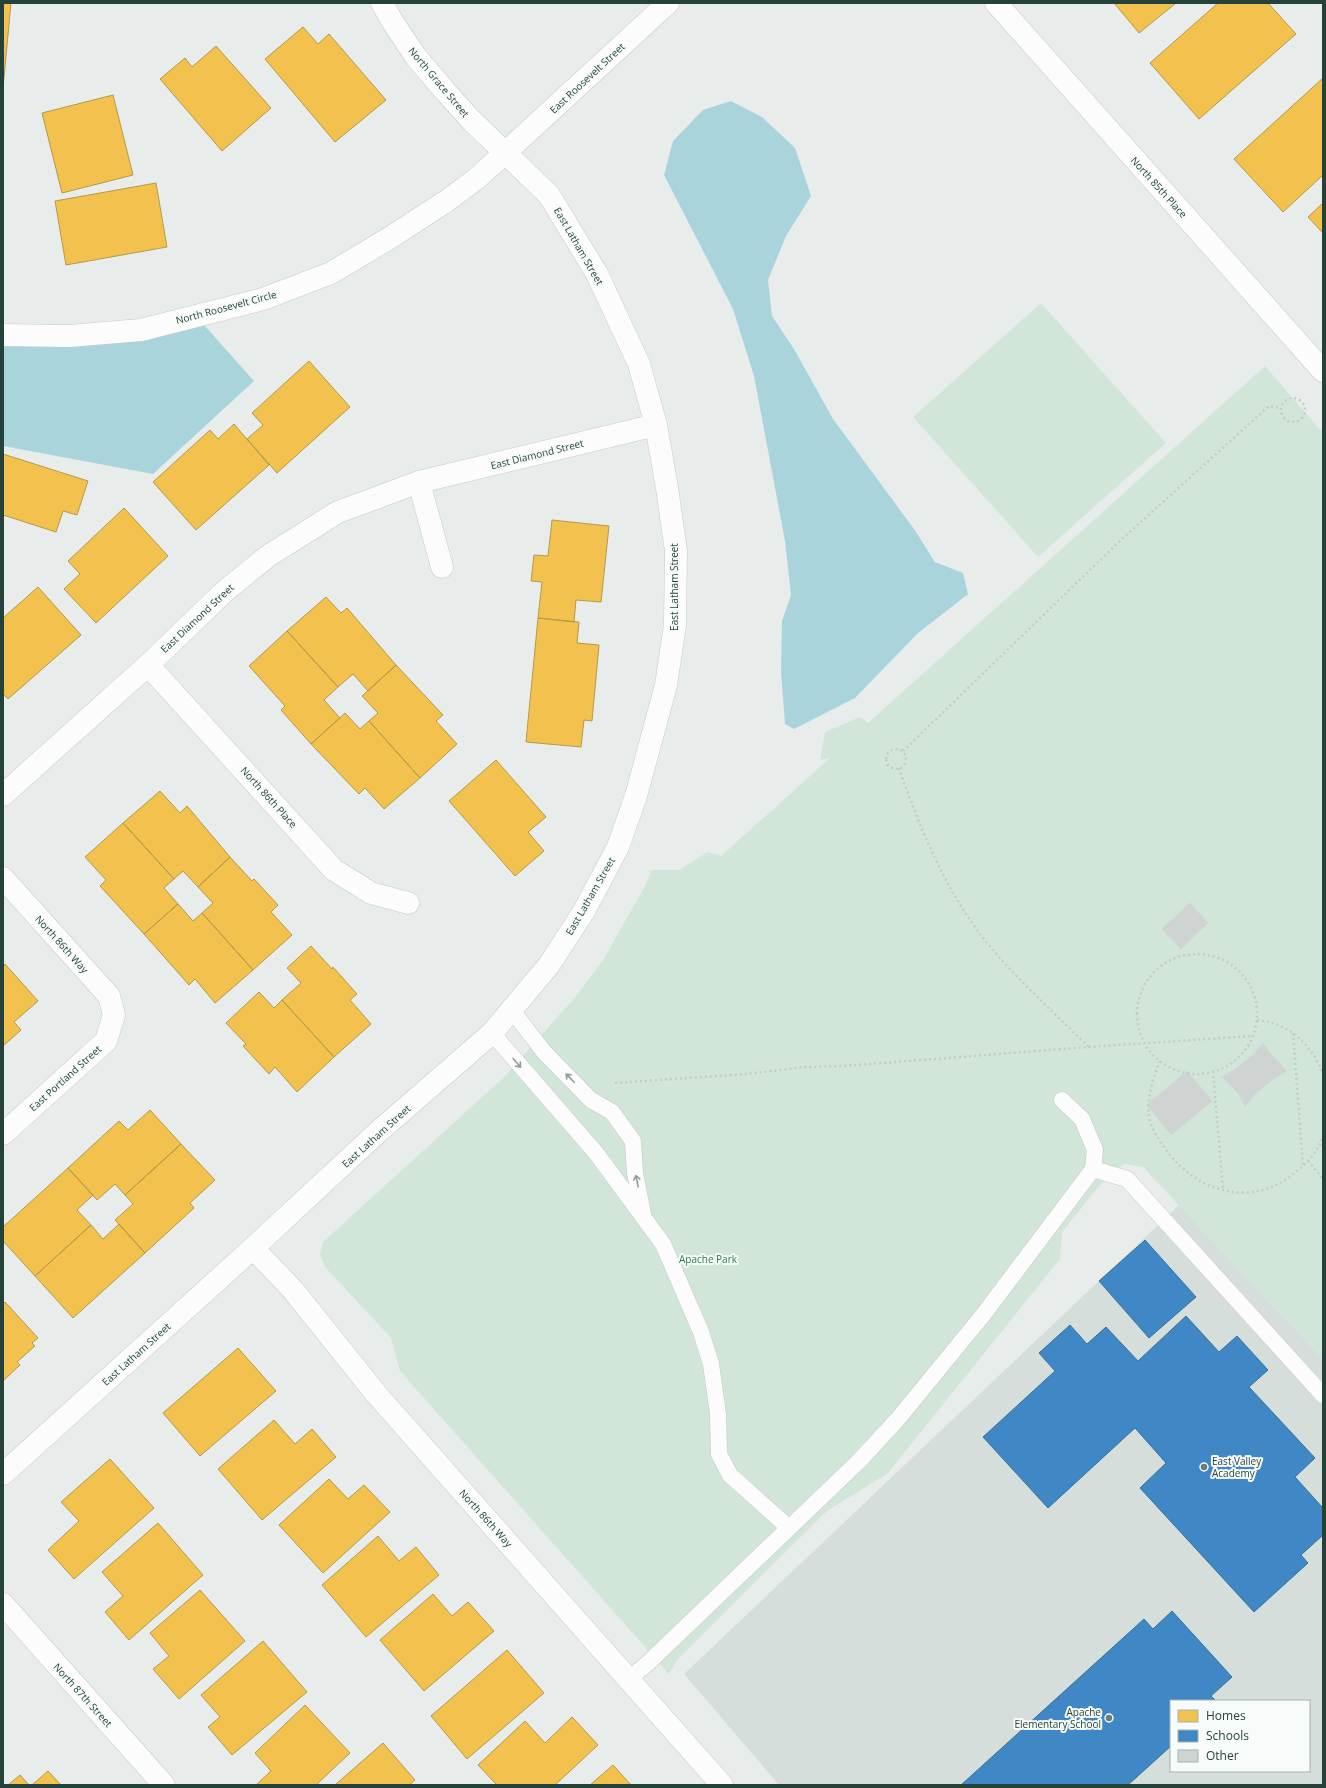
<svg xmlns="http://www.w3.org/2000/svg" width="1326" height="1788" font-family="'Open Sans',sans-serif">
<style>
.built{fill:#d6dedb;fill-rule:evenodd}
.green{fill:#d1e6d8}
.water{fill:#a9d4db}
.homes{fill:#f2c14e;stroke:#b49b48}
.schools{fill:#3f88c5;stroke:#37739b}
.building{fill:#cfd4d2;stroke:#d1d6d4}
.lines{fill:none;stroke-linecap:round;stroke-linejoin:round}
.lane-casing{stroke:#c5cac8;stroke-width:17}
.street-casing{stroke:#c5cac8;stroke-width:23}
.secondary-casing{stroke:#c3cbc8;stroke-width:23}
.path{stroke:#c3ccca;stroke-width:2.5;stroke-dasharray:2 3;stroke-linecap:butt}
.lane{stroke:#fcfcfc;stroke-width:16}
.street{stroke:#fcfcfc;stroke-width:22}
.secondary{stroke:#fcfcfc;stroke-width:22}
.oneway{stroke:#909f9b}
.poi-dot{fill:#697e78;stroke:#f7fbf9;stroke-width:1.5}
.labels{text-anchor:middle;stroke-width:4;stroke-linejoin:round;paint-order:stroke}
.street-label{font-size:10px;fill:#24423a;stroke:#f7fbf9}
.park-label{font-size:10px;fill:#2d7a4b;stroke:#f7fbf9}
.poi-label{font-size:10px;fill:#24423a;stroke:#f7fbf9;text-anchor:start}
</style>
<rect width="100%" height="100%" fill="#e8edeb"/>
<path class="built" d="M1179 1205 1323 1359V1785H779L684 1674ZM1171 1701H1309V1771H1171Z"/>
<path class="green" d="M1041 303 1166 443 1038 557 913 417Z
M1265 366 1323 433V1359L1143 1167 1124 1164 1100 1185 1062 1232 1060 1259 887 1474 827 1511 678 1659 669 1674 400 1371 391 1338 326 1268 320 1255 323 1242 503 1078 577 995 603 960 645 886 652 870H679L708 852 721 856 830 758 820 760 825 732 860 717 868 723Z"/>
<path class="water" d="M731 101 762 117 795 148 811 196 786 236 768 280 772 316 794 349 833 419 914 529 935 562 963 573 968 594 917 634 855 698 794 729 785 724 781 672 782 621 791 595 785 541 754 376 733 309 664 175 673 141 703 110Z
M196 316 254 381 153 474 3 446V335Z"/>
<path class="homes" d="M3 3H11L3 88Z
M1114 3H1176L1139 33Z
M1218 3H1268L1296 34 1199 119 1150 63Z
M303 27 318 44 329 34 386 100 335 142 265 59Z
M216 46 271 108 222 151 160 79 185 58 192 67Z
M1323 78V175L1283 212 1234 159Z
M113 95 133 175 62 193 42 113Z
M156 183 167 247 66 265 55 201Z
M1323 203V233L1308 217Z
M309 361 350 407 277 473 247 439 263 425 252 413Z
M234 424 269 465 196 530 153 482 210 430 218 439Z
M3 454 88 481 77 515 63 511 56 532 3 515Z
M124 508 168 556 96 623 64 589 80 574 68 561Z
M552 520 609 526 601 602 576 600 574 622 538 618 542 582 531 581 534 555 548 556Z
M38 587 81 635 8 699 3 694V618Z
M326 597 341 613 347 608 396 665 368 691 353 674 338 687 287 631Z
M538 618 579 622 577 643 599 645 592 721 584 720 581 747 526 742Z
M287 631 338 687 324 700 340 718 311 744 281 710 285 706 249 666Z
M396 665 443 715 436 721 457 744 420 778 369 721 378 713 362 696Z
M345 713 360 729 369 721 420 778 384 809 365 788 359 794 311 744Z
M496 760 546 817 528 832 544 851 515 876 449 801Z
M160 791 180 813 187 806 230 857 198 887 183 871 174 879 123 823Z
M123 823 174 879 164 888 178 904 144 934 100 886 106 880 85 857Z
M230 857 252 881 254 879 278 905 271 912 292 935 253 970 202 913 213 903 198 887Z
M178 904 193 921 202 913 253 970 215 1003 195 979 189 985 144 934Z
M311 946 332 969 333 967 357 994 350 1000 371 1024 334 1057 282 1000 301 983 287 968Z
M5 964 38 1001 14 1022 21 1030 3 1046V967Z
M259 992 274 1008 282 1000 334 1057 297 1092 275 1067 269 1074 243 1046 246 1044 226 1023Z
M150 1110 181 1144 125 1195 115 1184 97 1200 68 1168 119 1121 128 1130Z
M181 1144 215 1180 190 1203 194 1208 145 1253 115 1220 133 1204 125 1195Z
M68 1168 93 1195 77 1210 91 1225 35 1276 3 1241V1227Z
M119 1224 145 1253 73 1318 35 1276 91 1225 103 1239Z
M5 1302 38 1338 32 1343 35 1346 17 1362 20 1365 3 1381V1304Z
M238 1348 276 1391 200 1456 163 1413Z
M274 1420 295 1444 312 1429 336 1457 262 1520 218 1469Z
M110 1459 154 1508 74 1579 48 1550 79 1521 61 1502Z
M329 1479 348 1499 364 1485 390 1512 323 1573 279 1525Z
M158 1523 203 1575 129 1640 105 1612 123 1596 102 1572Z
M378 1536 399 1561 416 1547 439 1575 366 1637 322 1585Z
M200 1590 245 1641 179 1699 153 1669 169 1656 150 1633Z
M433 1594 452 1616 468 1602 494 1631 424 1691 380 1640Z
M263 1641 307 1692 232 1755 208 1727 220 1717 201 1695Z
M507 1650 544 1693 467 1759 431 1716Z
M305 1705 350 1753 316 1785H256L271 1771 255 1753Z
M572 1717 598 1745 555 1785H497L478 1765 525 1721 545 1743Z
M383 1743 415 1780 409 1785H335Z
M613 1765 631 1785H590Z
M48 1771 61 1785H32Z
M20 1775 29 1785H8Z"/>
<path class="schools" d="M1145 1240 1196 1297 1149 1338 1099 1281Z
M1186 1316 1219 1352 1237 1336 1268 1370 1249 1387 1315 1458 1295 1477 1323 1508V1535L1301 1555 1308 1563 1254 1612 1140 1488 1166 1463 1135 1428 1048 1508 983 1437 1055 1371 1039 1353 1070 1325 1087 1344 1106 1327 1138 1361Z
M1172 1611 1232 1677 1211 1696 1216 1701H1171V1746L1128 1785H961L1144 1619 1153 1629Z"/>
<path class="building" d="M1190 903 1208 923 1181 949 1162 929Z
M1263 1043 1270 1053 1287 1071 1273 1079 1255 1094 1245 1106 1239 1094 1222 1077 1237 1068 1253 1055Z
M1187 1071 1212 1101 1171 1135 1147 1105Z"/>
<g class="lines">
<defs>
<path id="lane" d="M511 1009 544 1052 591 1100 612 1112 633 1141 635 1173 643 1214
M492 1033 596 1153 663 1244 701 1332 711 1364 718 1414 719 1454 730 1475 788 1527
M1093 1169 1127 1179 1323 1395
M629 1679 649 1662 859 1461 897 1420 983 1315 1093 1169 1095 1150 1082 1119 1062 1100"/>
<path id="street" d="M3 335 69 336 141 330 263 299 331 273 388 239 448 200 476 179 505 153
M419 482 442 567
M148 665 334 870 371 893 408 903
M3 795 148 665 225 591 268 556 338 512 419 482 656 425
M3 878 109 996 114 1015 106 1041 3 1134
M253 1248 293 1290 378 1396 722 1785
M3 1474 253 1248 378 1132 492 1033 549 965 584 911 618 847 636 796 666 685 675 625 676 551 667 488 656 425 639 364 597 274 549 195 472 121 445 91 416 57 392 21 382 3
M3 1604 164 1785"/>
<path id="secondary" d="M996 3 1323 371
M505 153 668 3"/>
</defs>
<use href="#lane" class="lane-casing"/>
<use href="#street" class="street-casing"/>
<use href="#secondary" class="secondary-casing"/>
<path class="path" d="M1281 410a12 12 0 1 1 24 0a12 12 0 1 1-24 0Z
M886 759a10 10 0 1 1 20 0a10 10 0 1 1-20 0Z
M903 751 1122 539 1269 406 1280 408
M899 768C920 829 946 892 987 943 1018 980 1054 1013 1089 1047
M1137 1014a60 60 0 1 1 120 0a60 60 0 1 1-120 0Z
M1257 1020C1289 1023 1311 1044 1323 1073
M1293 1033 1303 1166
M1160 1061C1153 1076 1145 1105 1150 1121 1154 1133 1162 1145 1170 1155 1203 1196 1258 1207 1298 1170 1309 1161 1319 1150 1323 1136
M1213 1071 1223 1190
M615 1083 746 1074 805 1067 843 1066 1089 1047 1253 1036
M1308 1161 1323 1179"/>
<use href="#lane" class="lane"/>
<use href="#street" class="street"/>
<use href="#secondary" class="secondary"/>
</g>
<defs><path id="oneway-shaft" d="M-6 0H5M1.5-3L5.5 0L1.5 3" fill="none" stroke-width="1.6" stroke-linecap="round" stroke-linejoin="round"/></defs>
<g class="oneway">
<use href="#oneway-shaft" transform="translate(517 1063) rotate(49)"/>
<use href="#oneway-shaft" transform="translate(570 1078) rotate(-134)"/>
<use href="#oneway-shaft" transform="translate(637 1181) rotate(-101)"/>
</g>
<g class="poi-dot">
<circle cx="1204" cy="1467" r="4"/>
<circle cx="1109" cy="1718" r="4"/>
</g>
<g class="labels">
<g class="street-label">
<text transform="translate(587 78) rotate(-43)" y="4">East Roosevelt Street</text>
<text transform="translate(439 82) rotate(50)" y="4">North Grace Street</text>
<text transform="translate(1159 187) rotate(48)" y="4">North 85th Place</text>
<text transform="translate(579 246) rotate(60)" y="4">East Latham Street</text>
<text transform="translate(226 307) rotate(-15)" y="4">North Roosevelt Circle</text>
<text transform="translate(537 454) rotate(-14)" y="4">East Diamond Street</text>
<text transform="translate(674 587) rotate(-90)" y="4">East Latham Street</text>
<text transform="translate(197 618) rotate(-43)" y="4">East Diamond Street</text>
<text transform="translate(269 797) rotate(48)" y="4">North 86th Place</text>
<text transform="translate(590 896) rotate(-60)" y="4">East Latham Street</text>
<text transform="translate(62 944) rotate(48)" y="4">North 86th Way</text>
<text transform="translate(65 1078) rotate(-42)" y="4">East Portland Street</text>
<text transform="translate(376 1136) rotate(-42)" y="4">East Latham Street</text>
<text transform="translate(136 1354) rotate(-42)" y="4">East Latham Street</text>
<text transform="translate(486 1518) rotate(48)" y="4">North 86th Way</text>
<text transform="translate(83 1695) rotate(48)" y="4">North 87th Street</text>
</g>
<g class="park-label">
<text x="708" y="1263">Apache Park</text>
</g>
<g class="poi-label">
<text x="1212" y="1465">East Valley<tspan x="1212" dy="12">Academy</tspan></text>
<text x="1101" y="1716" text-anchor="end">Apache<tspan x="1101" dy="12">Elementary School</tspan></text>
</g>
</g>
<rect width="1326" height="1788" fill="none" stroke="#24423a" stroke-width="8"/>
<rect x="1170" y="1700" width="140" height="72" fill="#f7fbf9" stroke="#a3b1ad"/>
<rect x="1178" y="1710" width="20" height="12" fill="#f2c14e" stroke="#a3b1ad"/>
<text x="1206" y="1720" font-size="12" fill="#24423a">Homes</text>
<rect x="1178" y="1730" width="20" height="12" fill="#3f88c5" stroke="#a3b1ad"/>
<text x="1206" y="1740" font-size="12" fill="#24423a">Schools</text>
<rect x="1178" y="1750" width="20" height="12" fill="#cfd4d2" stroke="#a3b1ad"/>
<text x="1206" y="1760" font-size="12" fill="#24423a">Other</text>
</svg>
